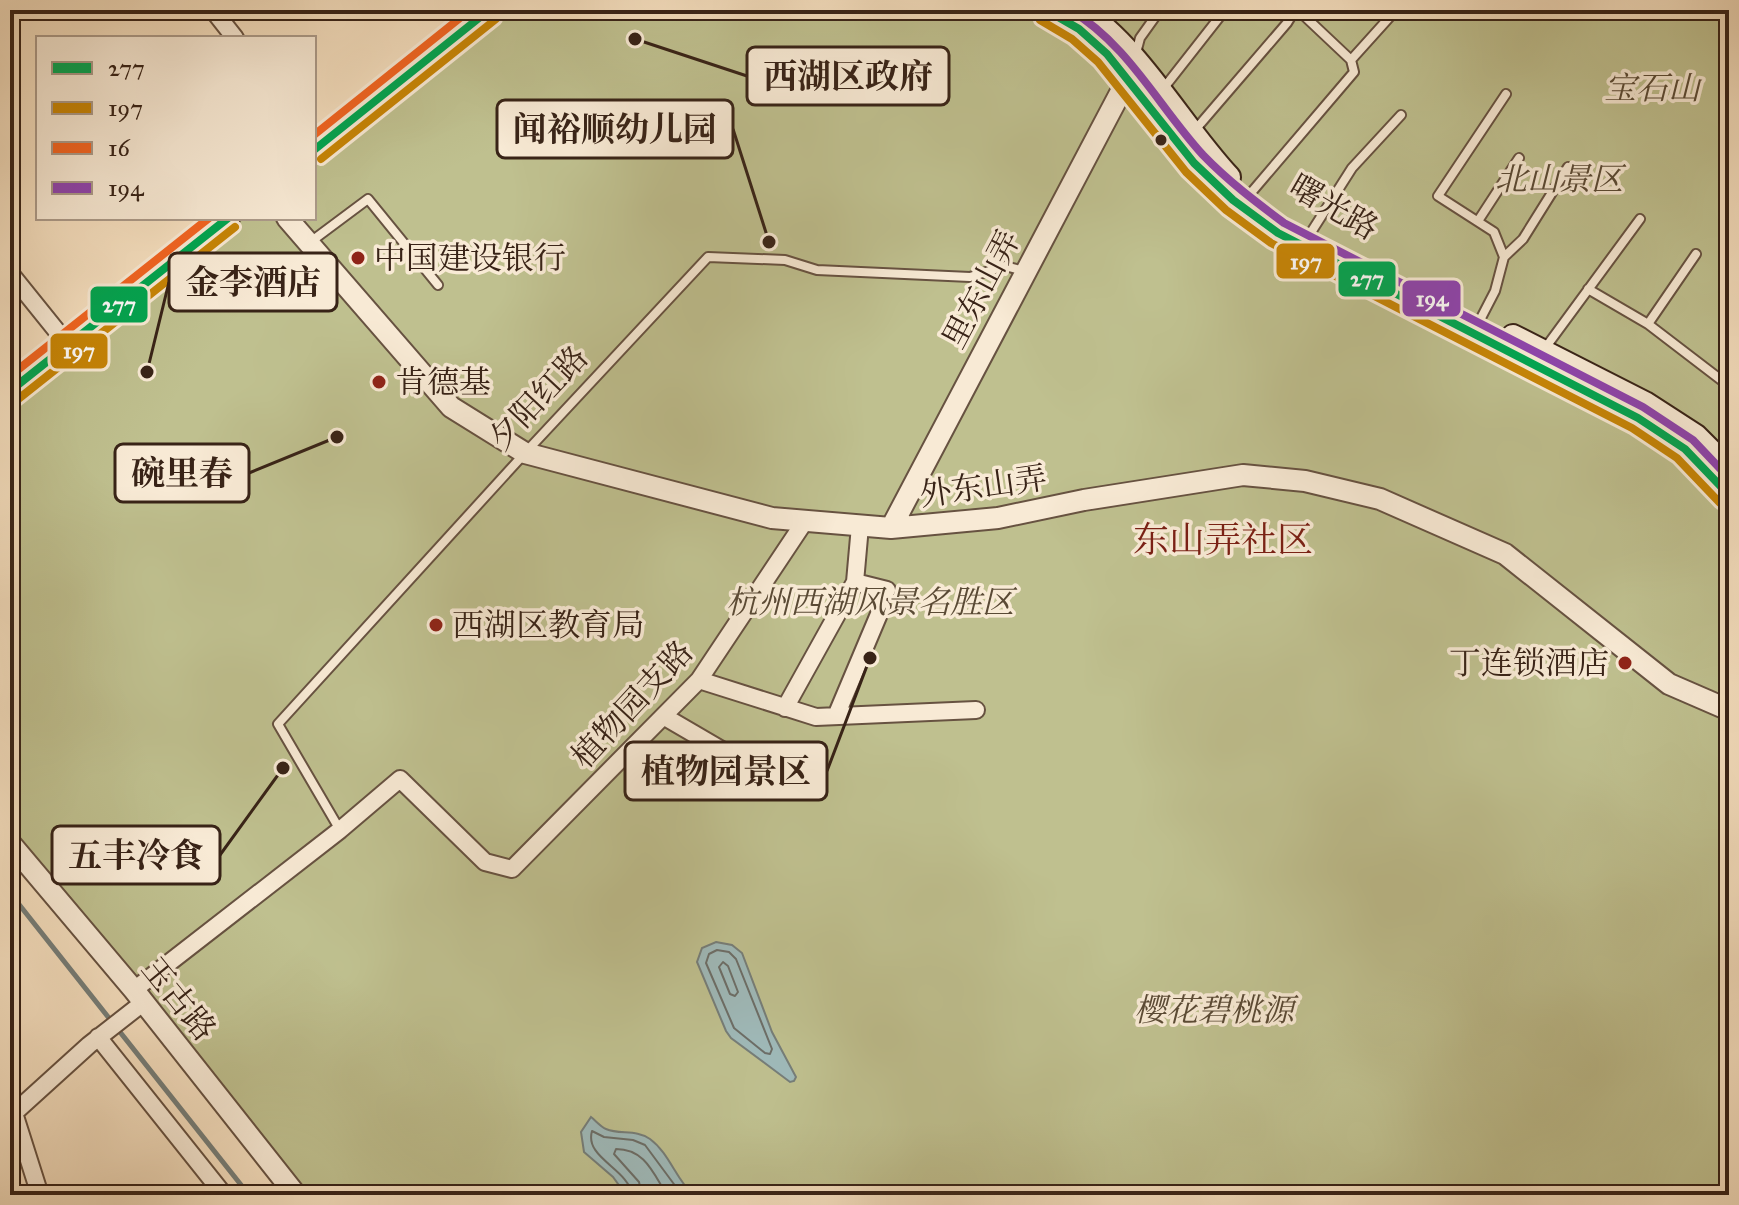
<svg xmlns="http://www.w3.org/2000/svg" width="1739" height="1205" font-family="'IM FELL Great Primer','Noto Serif SC',serif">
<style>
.green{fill:#bfc08f;stroke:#7c7253;stroke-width:2}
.water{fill:#9fbaba;stroke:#767e79;stroke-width:2}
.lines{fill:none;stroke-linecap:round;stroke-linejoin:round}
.shore{stroke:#6c6e68;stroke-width:2}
.stream{stroke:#767e79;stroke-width:5}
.service-casing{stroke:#675241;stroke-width:12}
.minor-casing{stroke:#675241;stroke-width:20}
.tertiary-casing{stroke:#675241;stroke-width:24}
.secondary-casing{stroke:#382317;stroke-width:26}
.service{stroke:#f8ead5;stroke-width:8}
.minor{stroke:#f8ead5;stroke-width:16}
.tertiary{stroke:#f8ead5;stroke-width:20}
.secondary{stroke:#f8ead5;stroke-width:22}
.bus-1-casing{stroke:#f8ead5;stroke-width:14}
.bus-2-casing{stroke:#f8ead5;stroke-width:14}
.bus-3-casing{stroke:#f8ead5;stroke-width:14}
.bus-4-casing{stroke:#f8ead5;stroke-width:14}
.bus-1{stroke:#00a651;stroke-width:8}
.bus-2{stroke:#c78506;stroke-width:8}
.bus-3{stroke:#f26522;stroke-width:8}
.bus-4{stroke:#8e44ad;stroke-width:8}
.bus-dot{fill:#382317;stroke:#f8ead5;stroke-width:3}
.poi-dot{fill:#8f2418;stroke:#f8ead5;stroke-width:3}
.labels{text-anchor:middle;stroke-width:7;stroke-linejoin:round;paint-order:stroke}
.park-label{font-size:32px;font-style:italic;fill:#5a4a35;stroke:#f8ead5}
.street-label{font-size:32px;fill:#382317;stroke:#f8ead5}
.poi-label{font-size:32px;fill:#382317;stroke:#f8ead5;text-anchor:start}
.quarter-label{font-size:36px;fill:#7a1f14;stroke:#f8ead5}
.leader{fill:none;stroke:#382317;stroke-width:3}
.callout-dot{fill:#382317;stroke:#f8ead5;stroke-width:3}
.callout{fill:#f8ead5;stroke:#382317;stroke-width:3}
.callout-label{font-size:34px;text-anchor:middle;font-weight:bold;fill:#382317}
.line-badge{stroke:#f8ead5;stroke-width:3}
.badge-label{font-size:22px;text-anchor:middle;font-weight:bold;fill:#fff}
</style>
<rect width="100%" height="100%" fill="#f4debe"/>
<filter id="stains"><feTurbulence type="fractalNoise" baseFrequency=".0025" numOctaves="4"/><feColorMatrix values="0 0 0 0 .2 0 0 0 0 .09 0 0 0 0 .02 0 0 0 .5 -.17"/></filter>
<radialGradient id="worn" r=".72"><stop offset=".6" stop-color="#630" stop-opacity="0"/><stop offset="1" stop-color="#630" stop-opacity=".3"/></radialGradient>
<path class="green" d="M465 10H1729V1195H282L285 1193 10 836V371L205 218H314V133Z"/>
<path class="water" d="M716 942 732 945 742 953 772 1032 796 1077 794 1081 790 1082 731 1038 726 1031 697 962 702 948Z
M591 1117C595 1120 601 1127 606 1129 620 1135 636 1129 650 1139 669 1153 676 1179 693 1195H626L613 1177 584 1152 581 1132Z"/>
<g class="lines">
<path class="shore" d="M717 950 729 952 736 959 772 1049 770 1054 765 1053 734 1028 706 963 709 954Z
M723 962 728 966 738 992 735 996 730 994 719 967Z
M632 1195C629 1169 584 1158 592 1131L604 1137 633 1140 645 1145 682 1195
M642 1195 639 1182 614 1154 616 1149C645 1149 653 1173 667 1195"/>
<path class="stream" d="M10 893 249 1195"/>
<defs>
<path id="service" d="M1298 10 1351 60
M1135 57 1140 38 1160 10
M1163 89 1225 10
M1195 130 1287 23 1295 10
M1250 194 1354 72 1351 60 1396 10
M1478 221 1519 158
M1310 234 1352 168 1401 115
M309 243 368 199 438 285
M1504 257 1494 232 1438 196 1506 94
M1588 289 1648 324 1696 254
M1480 320 1495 291 1504 257 1523 239 1568 167
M1648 324 1729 386
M1543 351 1640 219
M340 830 278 724 525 453 708 257 785 260 817 270 970 277 1005 266 1024 271"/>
<path id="minor" d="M213 10 235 38
M10 273 68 345
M855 582 887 590
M699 680 816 717 976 710
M785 708 855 582 860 526
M836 716 882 607
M665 717 737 759
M134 990 340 830 400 779 485 862 512 869 699 680 805 521
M98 1037 224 1195
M40 1195 14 1113 89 1045 144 1002"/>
<path id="tertiary" d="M287 218 451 407 525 453 772 518 891 528 998 518 1084 500 1243 475 1305 481 1380 499 1505 554 1669 684 1729 710
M891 528 1127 80
M10 843 134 990 296 1195"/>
<path id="secondary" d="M1046 10 1079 29 1107 54 1194 163 1233 200 1278 233 1638 418 1685 449 1729 495
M1081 10C1138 46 1182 127 1229 177
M314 150 489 10
M1513 336 1645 403 1696 436 1729 469
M10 391 228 218"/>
</defs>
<use href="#service" class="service-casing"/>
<use href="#minor" class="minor-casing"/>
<use href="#tertiary" class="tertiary-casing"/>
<use href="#secondary" class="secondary-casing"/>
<use href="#service" class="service"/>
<use href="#minor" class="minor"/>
<use href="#tertiary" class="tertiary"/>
<use href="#secondary" class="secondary"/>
<defs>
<path id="bus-1" d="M1046 10 1079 29 1107 54 1194 163 1233 200 1278 233 1638 418 1685 449 1729 495
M314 150 489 10
M10 391 228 218"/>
<path id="bus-2" d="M1040 20 1072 39 1098 62 1186 172 1226 210 1271 243 1632 428 1677 458 1720 503
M321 159 496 19
M17 400 235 227"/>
<path id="bus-3" d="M314 135 470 10
M10 376 209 218"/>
<path id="bus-4" d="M1070 10C1128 44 1159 107 1203 155 1228 181 1256 202 1284 223L1643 407 1693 440 1729 478"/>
</defs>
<use href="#bus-1" class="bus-1-casing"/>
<use href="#bus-2" class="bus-2-casing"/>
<use href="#bus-3" class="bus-3-casing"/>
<use href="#bus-4" class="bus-4-casing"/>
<use href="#bus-1" class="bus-1"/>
<use href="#bus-2" class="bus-2"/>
<use href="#bus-3" class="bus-3"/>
<use href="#bus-4" class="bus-4"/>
</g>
<circle class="bus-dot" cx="1161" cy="140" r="7"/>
<g class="poi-dot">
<circle cx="358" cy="258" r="8"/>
<circle cx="379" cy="382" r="8"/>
<circle cx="436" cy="625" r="8"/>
<circle cx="1625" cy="663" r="8"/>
</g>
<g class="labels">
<g class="park-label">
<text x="1652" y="99">宝石山</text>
<text x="1559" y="190">北山景区</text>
<text x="870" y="613">杭州西湖风景名胜区</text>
<text x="1214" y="1021">樱花碧桃源</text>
</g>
<g class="street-label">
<text transform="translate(1334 207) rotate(30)" y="11">曙光路</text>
<text transform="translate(981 289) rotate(-62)" y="11">里东山弄</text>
<text transform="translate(538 398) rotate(-47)" y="11">夕阳红路</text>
<text transform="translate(983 486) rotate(-8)" y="11">外东山弄</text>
<text transform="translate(632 704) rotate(-47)" y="11">植物园支路</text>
<text transform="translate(179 999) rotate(51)" y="11">玉古路</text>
</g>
<g class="poi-label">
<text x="374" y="269">中国建设银行</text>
<text x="395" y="393">肯德基</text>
<text x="452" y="636">西湖区教育局</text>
<text x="1609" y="674" text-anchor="end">丁连锁酒店</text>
</g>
<g class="quarter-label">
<text x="1223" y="552">东山弄社区</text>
</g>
</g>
<path class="leader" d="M635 39L747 76M769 242L733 129M147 372L169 282M337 437L249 473M870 658L827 771M283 768L220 855"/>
<g class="callout-dot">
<circle cx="635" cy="39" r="8"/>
<circle cx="769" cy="242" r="8"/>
<circle cx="147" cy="372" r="8"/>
<circle cx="337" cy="437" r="8"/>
<circle cx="870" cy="658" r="8"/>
<circle cx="283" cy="768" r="8"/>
</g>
<g class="callout">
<rect x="747" y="47" width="202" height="58" rx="8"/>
<rect x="497" y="100" width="236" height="58" rx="8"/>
<rect x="169" y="253" width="168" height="58" rx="8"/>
<rect x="115" y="444" width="134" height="58" rx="8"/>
<rect x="625" y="742" width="202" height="58" rx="8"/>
<rect x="52" y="826" width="168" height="58" rx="8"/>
</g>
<g class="callout-label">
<text x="848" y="88">西湖区政府</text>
<text x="615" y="141">闻裕顺幼儿园</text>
<text x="253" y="294">金李酒店</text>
<text x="182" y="485">碗里春</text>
<text x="726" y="783">植物园景区</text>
<text x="136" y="867">五丰冷食</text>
</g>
<g class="line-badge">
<rect x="1275" y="242" width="61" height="38" rx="8" fill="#c78506"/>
<rect x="1337" y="260" width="60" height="38" rx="8" fill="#00a651"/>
<rect x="1401" y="279" width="61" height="39" rx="8" fill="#8e44ad"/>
<rect x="89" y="285" width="60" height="39" rx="8" fill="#00a651"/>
<rect x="49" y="332" width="60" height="38" rx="8" fill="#c78506"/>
</g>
<g class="badge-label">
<text x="1306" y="269">197</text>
<text x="1367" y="286">277</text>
<text x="1432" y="306">194</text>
<text x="119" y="312">277</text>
<text x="79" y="358">197</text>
</g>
<rect width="1739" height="1205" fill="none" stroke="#f4debe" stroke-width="40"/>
<rect x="12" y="12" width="1715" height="1181" fill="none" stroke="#382317" stroke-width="4"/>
<rect x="20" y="20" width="1699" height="1165" fill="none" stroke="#382317" stroke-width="2"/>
<rect x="36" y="36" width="280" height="184" fill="#f8ead5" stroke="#ab9a89" stroke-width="2"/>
<rect x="52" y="62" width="40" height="12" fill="#00a651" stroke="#ab9a89" stroke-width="2"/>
<text x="108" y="76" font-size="24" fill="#382317">277</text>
<rect x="52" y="102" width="40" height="12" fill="#c78506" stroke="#ab9a89" stroke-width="2"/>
<text x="108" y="116" font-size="24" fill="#382317">197</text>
<rect x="52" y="142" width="40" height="12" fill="#f26522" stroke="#ab9a89" stroke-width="2"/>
<text x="108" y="156" font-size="24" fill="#382317">16</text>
<rect x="52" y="182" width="40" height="12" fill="#8e44ad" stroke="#ab9a89" stroke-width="2"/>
<text x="108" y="196" font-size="24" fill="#382317">194</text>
<rect width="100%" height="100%" filter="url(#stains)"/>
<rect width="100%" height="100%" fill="url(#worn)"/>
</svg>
